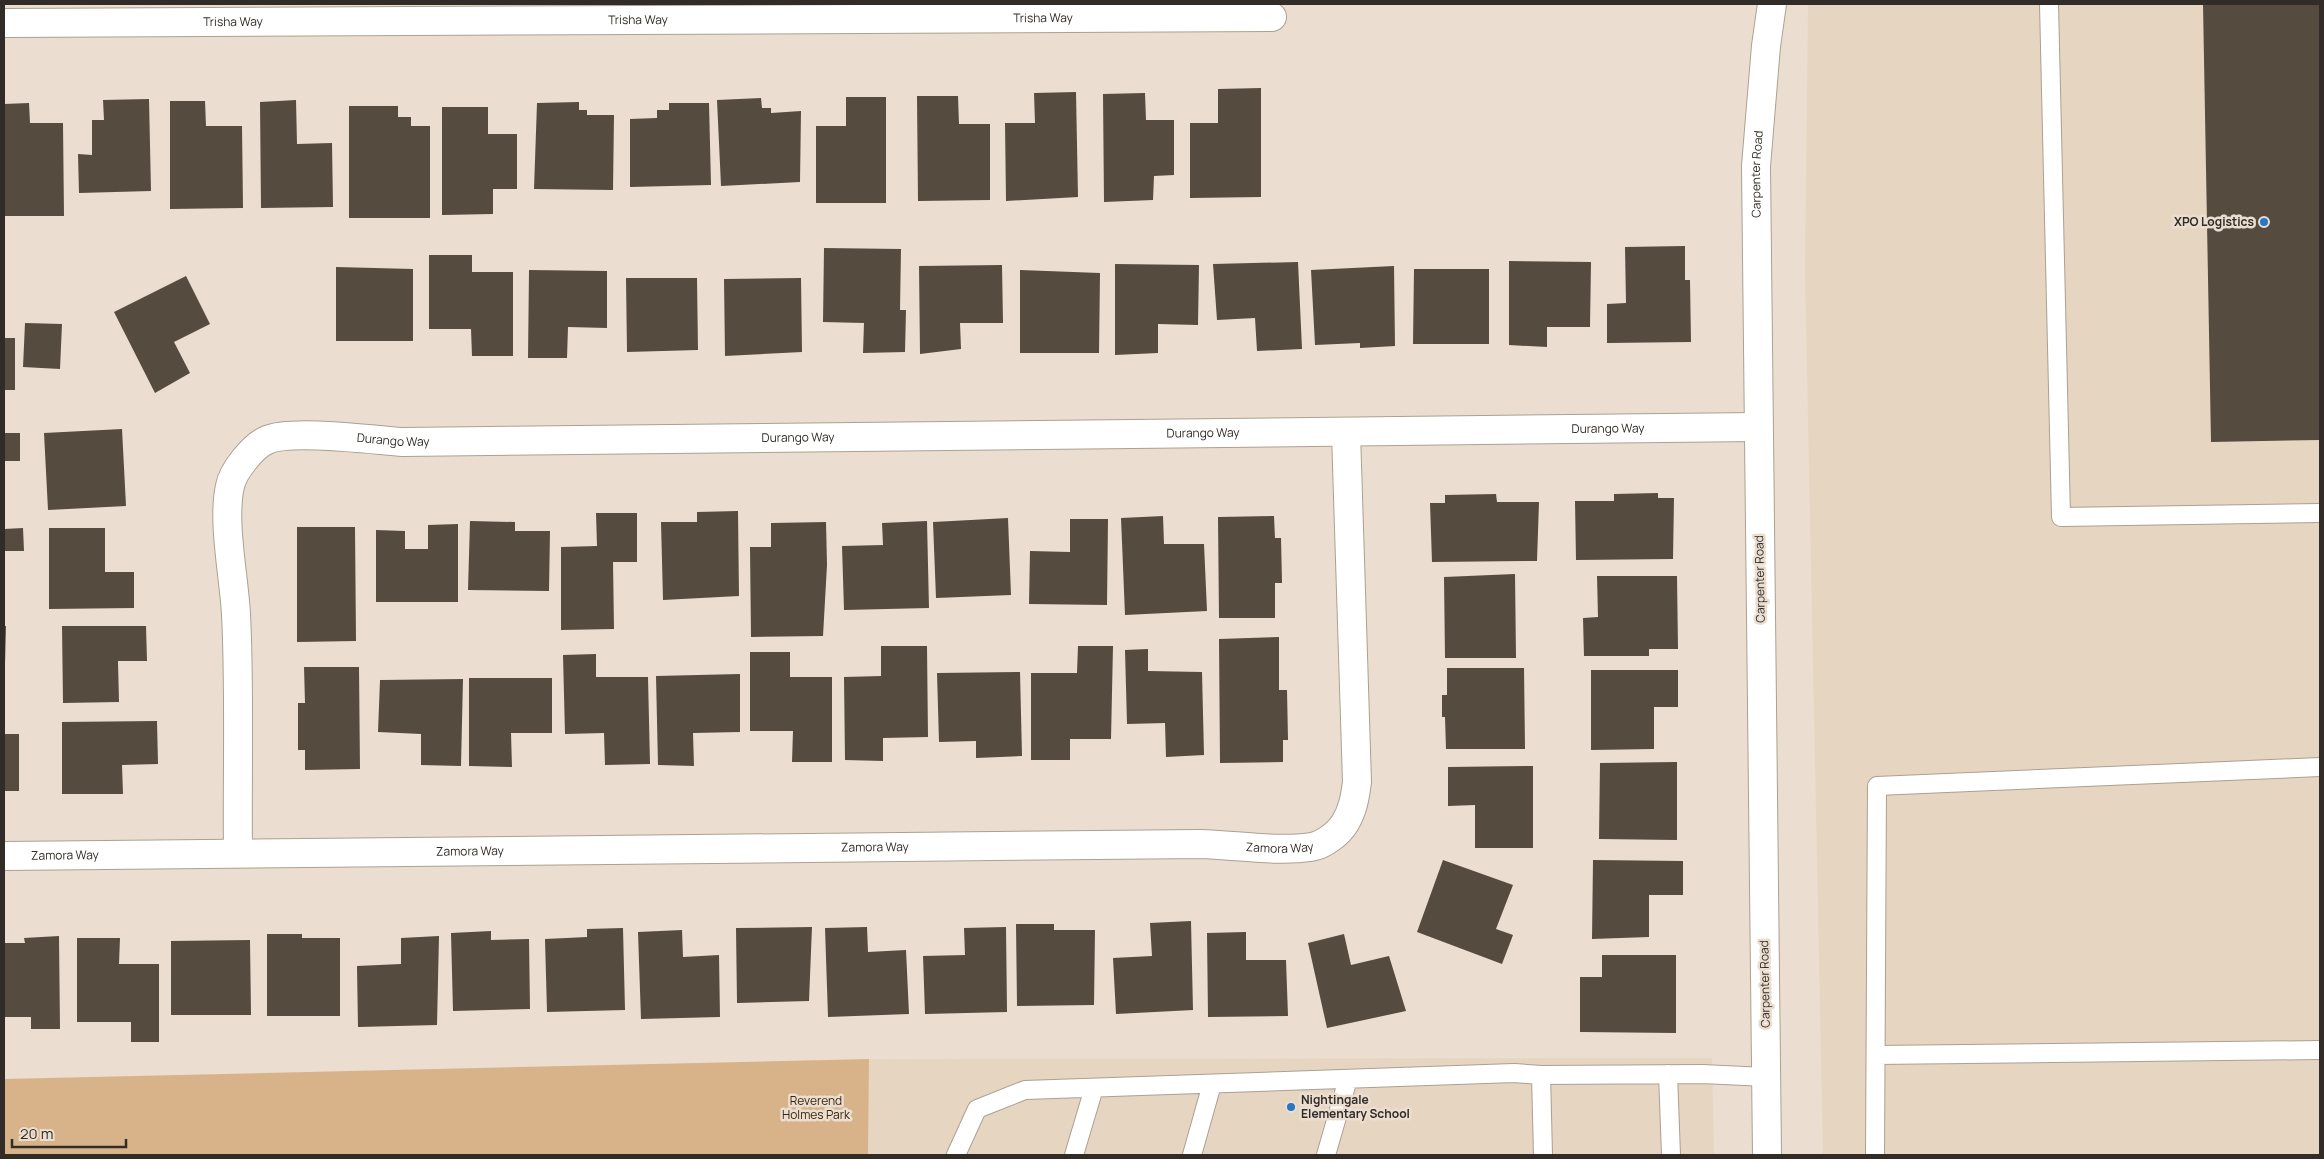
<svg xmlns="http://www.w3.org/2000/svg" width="2324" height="1159" font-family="Manrope,sans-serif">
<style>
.built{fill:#e6d5c0}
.green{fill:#d8b389}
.building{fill:#554b3f}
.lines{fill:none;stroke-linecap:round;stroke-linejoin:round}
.service-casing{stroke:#aca092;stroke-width:20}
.minor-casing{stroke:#aca092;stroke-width:30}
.service{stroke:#fff;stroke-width:18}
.minor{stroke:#fff;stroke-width:28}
.poi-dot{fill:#2478c6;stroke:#ebded0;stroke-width:2}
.labels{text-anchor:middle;stroke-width:5;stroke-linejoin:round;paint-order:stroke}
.street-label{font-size:12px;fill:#312c27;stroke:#ebded0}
.poi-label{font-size:12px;font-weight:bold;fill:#312c27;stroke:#ebded0;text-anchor:end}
.park-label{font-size:12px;fill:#39260c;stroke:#ebded0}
</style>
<rect width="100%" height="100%" fill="#ebded0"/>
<path class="built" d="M1808 4H2320V1155H1823L1805 273Z
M1712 1058 1714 1155H868L869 1059Z"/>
<path class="green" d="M869 1059 868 1155H4V1079Z"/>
<path class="building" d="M2203 4H2320V440L2211 442Z
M1261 88V197L1190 198V123H1218V89Z
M1076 92 1078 197 1006 201 1005 123H1035L1034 93Z
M1145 93 1146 120H1174V175L1154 176 1153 200 1104 202 1103 94Z
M917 96H958L959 124H990V200L918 201Z
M846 97H886V203H816V126H846Z
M761 98 762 108H771V113L801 111 800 182 721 186 717 100Z
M149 99 151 191 79 193 78 154 92 155V120H104L103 100Z
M296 100 297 144 332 143 333 207 261 208 260 102Z
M170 101H205L206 126H242L243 208 170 209Z
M579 102V110H587V115H614L613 190 534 189 537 103Z
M29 103 30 123H63L64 216H4V104Z
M669 103H709L711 185 630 187V119L657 118V110H669Z
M349 106H398V117H411V126H430V218H349Z
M442 107H488V134H517V189H493V214L442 215Z
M1685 246V280H1690L1691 342 1607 343V304L1626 303 1625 247Z
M824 248 901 249 900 310H906L905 352 863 353 864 323 823 322Z
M429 255H472V272H513V356H472L471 329H429Z
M1509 261 1591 262 1590 327H1547V347L1509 345Z
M1298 262 1302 349 1257 351 1255 318 1217 320 1213 264Z
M1115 264 1199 265 1198 325 1158 324V353L1115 355Z
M1002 265 1003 323H960L961 349 920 354 919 266Z
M1394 266 1395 346 1360 348V343L1315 345 1311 270Z
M336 267 413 269V341H336Z
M1414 269H1489V344H1413Z
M529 270 607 271V328L568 327 567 358H528Z
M1020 270 1100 273 1099 353H1020Z
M186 276 210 324 174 342 190 373 155 393 114 312Z
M626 278H697L698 350 627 352Z
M801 278 802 352 725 356 724 279Z
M25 323 62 324 60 369 23 367Z
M4 338H15V390H4Z
M122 429 126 506 48 510 44 433Z
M4 433H20V461H4Z
M1658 493V498H1674L1673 559 1576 560 1575 501H1614V494Z
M1496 494 1497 502H1539L1537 561 1432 562 1430 503H1445V495Z
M738 511 739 596 663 600 661 522H697V512Z
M596 513H637V562H613L614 629 561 630V547L597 546Z
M1163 516 1164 544H1204L1207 611 1125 615 1121 518Z
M1274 516 1275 538H1281L1282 583H1275V618H1219L1218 517Z
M1008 518 1011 595 936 598 933 522Z
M1070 519H1108L1107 605 1029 604 1030 551 1070 552Z
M470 521 515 522V531H550L549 591 468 590Z
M927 521 929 608 844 610 842 546 883 545 882 523Z
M826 522 827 565 823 636 751 637 750 547H771V523Z
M458 524V602H376V530L405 531V549H428V525Z
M297 527H355L356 641 297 642Z
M23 528 24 551H4V529Z
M49 528H105V572H134V608L49 609Z
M1515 574 1516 658H1445L1444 577Z
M1597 576H1677L1678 649H1649V656H1584L1583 618 1598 617Z
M4 626H6L5 664H4Z
M62 626H146L147 661H118L119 702 63 703Z
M1279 637V690H1287L1288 740H1283V762L1220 763 1219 639Z
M881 646H927L928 737 883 738V761L845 760 844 677 881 676Z
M1078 646H1113L1111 739H1070V760H1031V673H1077Z
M1148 649V671L1202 672 1204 755 1166 757 1165 723 1127 724 1125 650Z
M750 652H790V677H832V762H792L793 731H750Z
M596 654V677H648L650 764 605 765 604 733 565 734 563 655Z
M304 667H359L360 769 305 770V750H298V703H305Z
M1447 668H1524L1525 749H1446L1445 717H1442V695H1447Z
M1591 670H1678V707H1654V749L1591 750Z
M1020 672 1022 756 976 758V741L939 742 937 673Z
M740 674V732L693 733 694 766 658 765 656 676Z
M469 678H552V733H511L512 767 469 766Z
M463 679 461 766 421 765V734L378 732 380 680Z
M157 721 158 764 122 765 123 794H62V722Z
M4 734H19V791H4Z
M1677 762V840L1599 839 1600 763Z
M1533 766V848H1475V805L1448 806V767Z
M1443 860 1513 885 1496 929 1513 935 1502 964 1417 932Z
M1593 860 1683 861V895H1649V937L1592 939Z
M1191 921 1193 1010 1116 1014 1113 958 1152 956 1150 923Z
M1016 924H1054V930H1095L1094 1005 1017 1006Z
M812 927 809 1001 737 1003 736 928Z
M867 927 868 952 906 950 909 1014 828 1017 825 928Z
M1006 927 1007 1012 925 1014 923 956 965 955 964 928Z
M623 928 625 1010 547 1012 545 939 587 937V929Z
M682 930 683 957 719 955 720 1017 641 1019 638 932Z
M491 931V940L529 939 530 1009 453 1011 451 933Z
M1246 932V960H1286L1288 1016 1208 1017 1207 933Z
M267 934H302V938H340V1016H267Z
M1344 934 1351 965 1389 956 1406 1011 1327 1028 1308 943Z
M59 936 60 1029H31V1017H4V943H25L24 938Z
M439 936 437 1025 358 1027 357 966 401 964V938Z
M77 938H120L119 964H159V1042H131V1022H77Z
M250 940 251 1015H171V941Z
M1602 955H1676V1033L1580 1032V977H1602Z"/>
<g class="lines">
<defs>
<path id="service" d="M2049 4 2061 517 2320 513
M1876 1055 2320 1050
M1668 1074 1671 1155
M956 1155 977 1109 1025 1090 1514 1073 1541 1075
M1074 1155 1094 1088
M1192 1155 1212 1084
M1326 1155 1348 1079
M1543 1155 1541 1075 1702 1074 1766 1077
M1875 1155 1877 786 2320 767"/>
<g id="minor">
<path id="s1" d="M4 23 1272 17"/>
<path id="s2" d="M238 853C237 774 240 692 236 614 234 577 222 521 230 486 233 471 253 446 267 440 291 429 374 440 403 442L1758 427"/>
<path id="s3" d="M4 856 1200 844C1236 845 1276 852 1311 847 1324 845 1339 833 1345 823 1353 810 1355 797 1357 782L1346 433"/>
<path id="s4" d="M1767 1155 1756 166 1766 46 1772 4"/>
</g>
</defs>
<use href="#service" class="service-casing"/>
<use href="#minor" class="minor-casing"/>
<use href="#service" class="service"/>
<use href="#minor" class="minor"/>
</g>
<g class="poi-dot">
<circle cx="2264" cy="222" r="5"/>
<circle cx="1291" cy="1107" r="5"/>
</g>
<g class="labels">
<g class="street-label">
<text dy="4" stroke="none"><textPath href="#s1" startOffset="1039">Trisha Way</textPath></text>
<text dy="4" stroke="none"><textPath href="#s1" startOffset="634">Trisha Way</textPath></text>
<text dy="4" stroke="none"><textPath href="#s1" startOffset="229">Trisha Way</textPath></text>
<text dy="4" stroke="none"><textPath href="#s4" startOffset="981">Carpenter Road</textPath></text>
<text dy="4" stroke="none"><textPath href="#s2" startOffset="1770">Durango Way</textPath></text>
<text dy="4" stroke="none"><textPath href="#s2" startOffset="1365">Durango Way</textPath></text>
<text dy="4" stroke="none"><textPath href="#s2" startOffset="960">Durango Way</textPath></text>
<text dy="4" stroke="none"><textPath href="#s2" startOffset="555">Durango Way</textPath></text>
<text transform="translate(1760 579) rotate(-91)" y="4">Carpenter Road</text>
<text dy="4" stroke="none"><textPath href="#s3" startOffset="1276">Zamora Way</textPath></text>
<text dy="4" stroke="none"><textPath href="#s3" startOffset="871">Zamora Way</textPath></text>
<text dy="4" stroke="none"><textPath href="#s3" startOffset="466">Zamora Way</textPath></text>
<text dy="4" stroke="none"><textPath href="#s3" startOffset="61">Zamora Way</textPath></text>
<text transform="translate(1765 984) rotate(-91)" y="4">Carpenter Road</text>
</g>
<g class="poi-label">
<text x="2254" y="226">XPO Logistics</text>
<text x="1301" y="1104" text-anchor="start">Nightingale<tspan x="1301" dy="14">Elementary School</tspan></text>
</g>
<g class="park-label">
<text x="816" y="1105">Reverend<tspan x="816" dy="14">Holmes Park</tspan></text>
</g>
</g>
<rect width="2324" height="1159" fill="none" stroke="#312c27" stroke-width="10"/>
<path d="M12 1139v8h114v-8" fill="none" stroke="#312c27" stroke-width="2.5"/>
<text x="20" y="1139" font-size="15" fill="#312c27" stroke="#ebded0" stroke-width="4" paint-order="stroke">20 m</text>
</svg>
